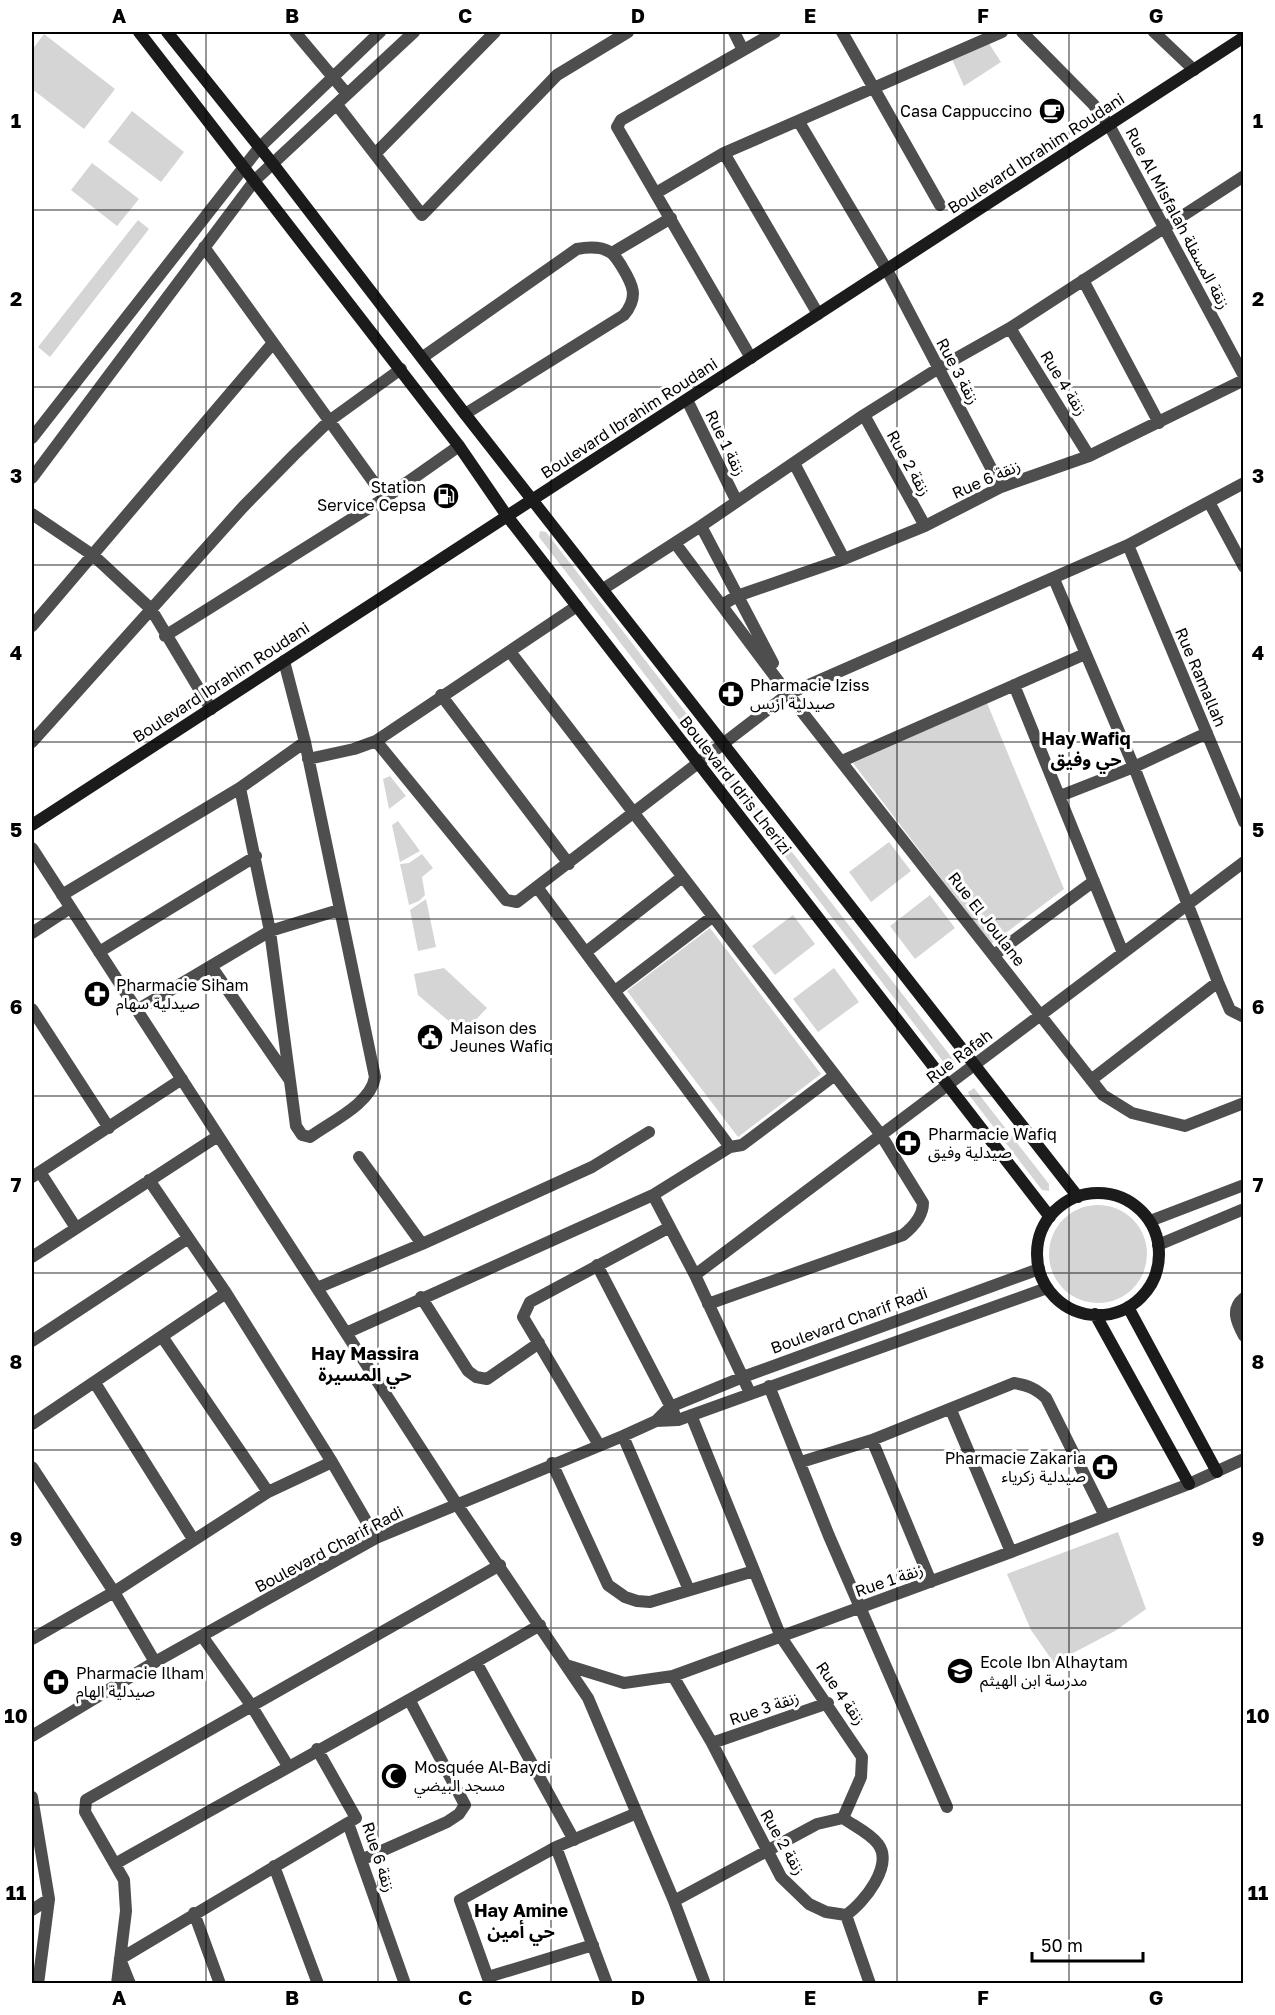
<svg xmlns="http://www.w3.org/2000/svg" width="1275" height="2015" font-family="'Golos Text','Noto Sans Arabic',sans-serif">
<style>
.green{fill:#d5d5d5}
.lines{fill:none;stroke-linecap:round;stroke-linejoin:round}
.street{stroke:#4e4e4e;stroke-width:12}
.secondary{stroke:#1b1b1b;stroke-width:12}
.grid{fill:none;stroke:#000;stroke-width:1.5;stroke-opacity:0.55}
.labels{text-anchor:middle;stroke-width:6;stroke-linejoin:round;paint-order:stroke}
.poi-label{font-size:16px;fill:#000;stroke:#fff;text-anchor:start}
.street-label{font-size:16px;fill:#000;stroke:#fff}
.neighbourhood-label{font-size:18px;font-weight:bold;fill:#000;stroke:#fff}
.neatline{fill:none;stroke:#000;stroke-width:2}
.grid-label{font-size:20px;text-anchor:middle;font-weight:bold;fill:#000}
</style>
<rect width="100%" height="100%" fill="#fff"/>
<path class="green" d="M44 34 115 89 84 129 32 89V50Z
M988 42 1001 62 964 86 951 57Z
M132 111 184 152 161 182 108 142Z
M92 163 139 199 117 226 71 190Z
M138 220 149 229 50 357 38 347Z
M540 531 546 532 700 731 699 738 692 736 539 537Z
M987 703 1064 889 991 944 853 763Z
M725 766 956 1063V1070L949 1069 721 774 720 770Z
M390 776 406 796 389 809 383 779Z
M398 821 420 851 400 862 392 825Z
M889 842 911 871 871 902 849 872Z
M422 854 433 868 422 877 425 895 419 901 409 905 400 864 409 863Z
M930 895 955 928 915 959 890 926Z
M426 899 436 947 418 951 410 910Z
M793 915 815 944 775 975 752 946Z
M710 928 821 1074 738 1137 627 991Z
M444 968 487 1008 463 1033 418 995 414 974Z
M834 968 859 1002 818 1032 793 999Z
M974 1088 1049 1184V1191L1042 1190 969 1095 968 1092Z
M1049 1254a49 49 0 1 1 98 0a49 49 0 1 1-98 0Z
M1118 1532 1146 1609 1115 1631 1054 1663 1031 1630 1007 1574Z"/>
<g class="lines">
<path class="street" d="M295 32 347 94
M734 32 743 50
M842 32 940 205
M1022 32 1093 104 1109 125 1244 376
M1154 32 1194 70
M337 105 422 215 557 75 628 32
M799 122 887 270 1001 487
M724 153 818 314
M375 154 495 32
M656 193 724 153 1002 32
M204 247 385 498
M612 253 671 218
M1083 280 1159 423
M1010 328 1089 456
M423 357 577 249C588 247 600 246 610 252 615 255 619 262 622 267 633 285 639 297 624 315L465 414
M751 358 617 127 621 120 775 32
M687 400 736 500
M864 415 925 526
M32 438 259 148 380 32
M794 463 844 559
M32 478 255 180 414 32
M1209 502 1244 567
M32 514 94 556 151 609 211 709
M701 526 773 663
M675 543 788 694 1103 1095 1132 1113 1185 1126 1244 1103
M1128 545 1244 822
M1054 579 1134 767 1218 982 1230 1010 1244 1017
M603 589 701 526 864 415 939 368 1010 328 1244 176
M722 605 737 596 844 559 925 526 1001 487 1089 456 1244 380
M32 626 273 343
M165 636 385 498 459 446
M511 653 881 1135 923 1203C923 1216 913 1227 903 1235L708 1304
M1014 685 1123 953
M441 695 569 864
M376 741 506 900 517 902 788 694 1128 545 1244 483
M32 742 243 507 294 455 329 421 401 369
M308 759 354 749 376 741 577 606
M842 761 1085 654
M240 788 270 931 296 1126 302 1135 310 1137C330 1122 371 1104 375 1077L305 742 284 661
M1060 796 1134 767 1207 733
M32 848 456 1503 588 1698 674 1901 705 1984
M537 887 730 1147
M62 895 240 788 305 742
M32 933 70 908
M99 952 256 856
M586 952 681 878
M994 955 1094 881
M211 966 289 1079
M615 991 712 917
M32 1009 109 1128
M137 1010 270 931 339 910
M1091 1080 1218 982
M359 1157 422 1244
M40 1172 76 1228
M32 1177 182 1079
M149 1180 226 1293 332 1462 376 1538
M1150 1221 1244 1185
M1158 1245 1244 1209
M32 1257 218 1136
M597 1265 674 1413
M695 1275 1244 862
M317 1288 422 1244 592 1167 649 1132
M421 1297 468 1371 476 1377 487 1379 539 1343
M1244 1298C1230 1309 1237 1323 1244 1336
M346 1333 653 1195
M163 1338 268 1492
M32 1341 187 1239
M95 1383 193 1539
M769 1386 829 1536 947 1807
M750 1393 695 1275 653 1195 730 1147 742 1145 835 1075
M951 1410 1011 1552
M691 1415 781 1637 862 1757 861 1777 843 1818
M656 1421 678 1420 1047 1288
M32 1424 226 1293
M623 1436 689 1590
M872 1440 931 1582
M599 1445 523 1317 530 1302 668 1228
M801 1462 872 1440 1014 1383C1028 1385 1036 1389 1046 1398L1105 1516
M552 1463 608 1585 625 1597 637 1601 650 1602 754 1571
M32 1467 114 1592 155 1662
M202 1636 251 1705 288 1766
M32 1639 114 1592 268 1492 332 1462
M476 1662 574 1840
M566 1665 624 1683 673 1676 1011 1552 1189 1484 1244 1459
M673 1676 712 1743 781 1877 809 1904 826 1912 846 1915C864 1903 894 1865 878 1844 870 1833 854 1826 843 1818
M32 1736 155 1662 376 1538 623 1436 656 1421 670 1407 743 1377 1039 1269
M712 1743 828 1703
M317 1749 356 1818 348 1823 405 1984
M32 1797 49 1899 38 1984
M556 1847 607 1984
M361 1860 447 1822 459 1814 465 1805 410 1701
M115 1864C257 1784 399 1707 540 1625
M274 1866 318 1984
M674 1901 817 1824 843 1818
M32 1910 49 1899
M194 1913 220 1984
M846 1915 870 1984
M488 1977 593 1945
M117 1984 126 1911 124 1880 85 1812 86 1800 500 1565
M130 1984 120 1959 348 1823
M490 1984 460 1900 556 1847 637 1813"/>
<path class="secondary" d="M139 32 459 446 507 516 1050 1217
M167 32 273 164 465 414 1078 1197
M32 825 1244 37
M1037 1254a61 61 0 1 1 122 0a61 61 0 1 1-122 0Z
M1128 1307 1217 1472
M1095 1314 1189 1484"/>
</g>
<path class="grid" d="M206 32V1984M378 32V1984M551 32V1984M724 32V1984M897 32V1984M1069 32V1984M32 210H1244M32 387H1244M32 565H1244M32 742H1244M32 919H1244M32 1096H1244M32 1273H1244M32 1450H1244M32 1628H1244M32 1805H1244"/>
<defs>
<symbol id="cafe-disc" viewBox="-11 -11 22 22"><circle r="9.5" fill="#000" stroke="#fff"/><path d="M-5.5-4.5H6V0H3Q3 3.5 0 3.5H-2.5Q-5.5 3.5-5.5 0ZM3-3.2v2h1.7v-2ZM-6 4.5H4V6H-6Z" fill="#fff"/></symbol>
<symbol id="fuel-disc" viewBox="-11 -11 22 22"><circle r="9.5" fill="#000" stroke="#fff"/><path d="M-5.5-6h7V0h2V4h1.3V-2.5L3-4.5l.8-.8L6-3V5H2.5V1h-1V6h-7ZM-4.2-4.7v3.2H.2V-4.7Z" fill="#fff"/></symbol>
<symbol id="pharmacy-disc" viewBox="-11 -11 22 22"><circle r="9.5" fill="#000" stroke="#fff"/><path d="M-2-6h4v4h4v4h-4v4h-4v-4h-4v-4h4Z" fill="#fff"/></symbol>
<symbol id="civic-disc" viewBox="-11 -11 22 22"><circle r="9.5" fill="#000" stroke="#fff"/><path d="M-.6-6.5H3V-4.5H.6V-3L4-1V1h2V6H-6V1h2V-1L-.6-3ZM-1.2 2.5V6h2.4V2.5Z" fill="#fff"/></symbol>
<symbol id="university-disc" viewBox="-11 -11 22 22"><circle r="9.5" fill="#000" stroke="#fff"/><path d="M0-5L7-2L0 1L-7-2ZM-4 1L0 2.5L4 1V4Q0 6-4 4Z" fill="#fff"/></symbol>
<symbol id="mosque-disc" viewBox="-11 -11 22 22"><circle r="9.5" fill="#000" stroke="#fff"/><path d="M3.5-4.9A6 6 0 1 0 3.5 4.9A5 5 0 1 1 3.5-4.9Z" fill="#fff"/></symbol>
</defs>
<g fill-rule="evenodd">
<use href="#cafe-disc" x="1037" y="96" width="30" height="30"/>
<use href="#fuel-disc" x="431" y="481" width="30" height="30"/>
<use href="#pharmacy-disc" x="716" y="679" width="30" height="30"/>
<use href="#pharmacy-disc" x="82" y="979" width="30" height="30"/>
<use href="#civic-disc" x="415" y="1022" width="30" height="30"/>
<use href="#pharmacy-disc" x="893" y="1128" width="30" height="30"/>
<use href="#pharmacy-disc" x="1090" y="1452" width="30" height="30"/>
<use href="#university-disc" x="945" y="1656" width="30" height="30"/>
<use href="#pharmacy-disc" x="41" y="1667" width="30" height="30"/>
<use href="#mosque-disc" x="379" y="1761" width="30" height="30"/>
</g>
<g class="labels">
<g class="poi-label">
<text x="1032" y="117" text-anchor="end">Casa Cappuccino</text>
<text x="426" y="493" text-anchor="end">Station<tspan x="426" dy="18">Service Cepsa</tspan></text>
<text x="750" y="691">Pharmacie Iziss<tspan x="750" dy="18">صيدلية ازيس</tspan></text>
<text x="116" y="991">Pharmacie Siham<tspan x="116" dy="18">صيدلية سهام</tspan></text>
<text x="450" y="1034">Maison des<tspan x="450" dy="18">Jeunes Wafiq</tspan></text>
<text x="928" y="1140">Pharmacie Wafiq<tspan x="928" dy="18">صيدلية وفيق</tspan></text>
<text x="1086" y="1464" text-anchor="end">Pharmacie Zakaria<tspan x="1086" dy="18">صيدلية زكرياء</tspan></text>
<text x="980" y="1668">Ecole Ibn Alhaytam<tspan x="980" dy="18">مدرسة ابن الهيثم</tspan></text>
<text x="76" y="1679">Pharmacie Ilham<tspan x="76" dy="18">صيدلية الهام</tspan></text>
<text x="414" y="1773">Mosquée Al-Baydi<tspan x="414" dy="18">مسجد البيضي</tspan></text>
</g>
<g class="street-label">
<text transform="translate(1036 153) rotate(-33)" y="6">Boulevard Ibrahim Roudani</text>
<text transform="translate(1178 218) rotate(62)" y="6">Rue Al Misfalah زنقة المسفلة</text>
<text transform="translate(958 371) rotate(62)" y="6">Rue 3 زنقة</text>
<text transform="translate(1064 383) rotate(58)" y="6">Rue 4 زنقة</text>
<text transform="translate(629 418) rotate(-33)" y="6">Boulevard Ibrahim Roudani</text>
<text transform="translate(726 443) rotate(64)" y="6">Rue 1 زنقة</text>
<text transform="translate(909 463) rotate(61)" y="6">Rue 2 زنقة</text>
<text transform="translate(986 479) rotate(-24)" y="6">Rue 6 زنقة</text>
<text transform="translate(1201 677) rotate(67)" y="6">Rue Ramallah</text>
<text transform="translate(221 682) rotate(-33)" y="6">Boulevard Ibrahim Roudani</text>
<text transform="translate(736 785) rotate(52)" y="6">Boulevard Idris Lherizi</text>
<text transform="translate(987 919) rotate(52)" y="6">Rue El Joulane</text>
<text transform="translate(959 1056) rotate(-37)" y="6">Rue Rafah</text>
<text transform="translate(849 1320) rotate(-20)" y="6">Boulevard Charif Radi</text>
<text transform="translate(329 1549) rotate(-28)" y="6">Boulevard Charif Radi</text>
<text transform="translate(889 1580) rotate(-19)" y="6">Rue 1 زنقة</text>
<text transform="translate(841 1693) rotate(55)" y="6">Rue 4 زنقة</text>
<text transform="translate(764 1708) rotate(-19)" y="6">Rue 3 زنقة</text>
<text transform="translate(783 1842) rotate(60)" y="6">Rue 2 زنقة</text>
<text transform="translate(379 1857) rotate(72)" y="6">Rue 6 زنقة</text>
</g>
<g class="neighbourhood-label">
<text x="1086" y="745">Hay Wafiq<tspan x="1086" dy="21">حي وفيق</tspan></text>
<text x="365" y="1360">Hay Massira<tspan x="365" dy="21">حي المسيرة</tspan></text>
<text x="521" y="1917">Hay Amine<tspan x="521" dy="21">حي أمين</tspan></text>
</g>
</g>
<rect width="1275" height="2015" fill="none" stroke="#ffffff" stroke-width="66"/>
<path d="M1032 1952v9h111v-9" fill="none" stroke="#000000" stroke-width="3"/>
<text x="1041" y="1952" font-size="18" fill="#000000" stroke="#ffffff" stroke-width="4.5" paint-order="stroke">50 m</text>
<rect x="33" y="33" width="1209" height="1949" class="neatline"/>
<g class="grid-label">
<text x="119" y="23">A</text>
<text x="292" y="23">B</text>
<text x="465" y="23">C</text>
<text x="638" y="23">D</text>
<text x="810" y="23">E</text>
<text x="983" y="23">F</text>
<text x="1156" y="23">G</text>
<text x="16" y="128">1</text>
<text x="1258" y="128">1</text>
<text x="16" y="306">2</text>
<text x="1258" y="306">2</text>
<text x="16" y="483">3</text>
<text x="1258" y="483">3</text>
<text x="16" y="660">4</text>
<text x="1258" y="660">4</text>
<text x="16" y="837">5</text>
<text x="1258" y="837">5</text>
<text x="16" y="1014">6</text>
<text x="1258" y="1014">6</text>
<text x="16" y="1192">7</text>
<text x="1258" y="1192">7</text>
<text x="16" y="1369">8</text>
<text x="1258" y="1369">8</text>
<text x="16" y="1546">9</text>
<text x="1258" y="1546">9</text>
<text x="16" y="1723">10</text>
<text x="1258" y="1723">10</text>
<text x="16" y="1900">11</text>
<text x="1258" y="1900">11</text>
<text x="119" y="2005">A</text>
<text x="292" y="2005">B</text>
<text x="465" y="2005">C</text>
<text x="638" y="2005">D</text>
<text x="810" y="2005">E</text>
<text x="983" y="2005">F</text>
<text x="1156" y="2005">G</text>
</g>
</svg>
